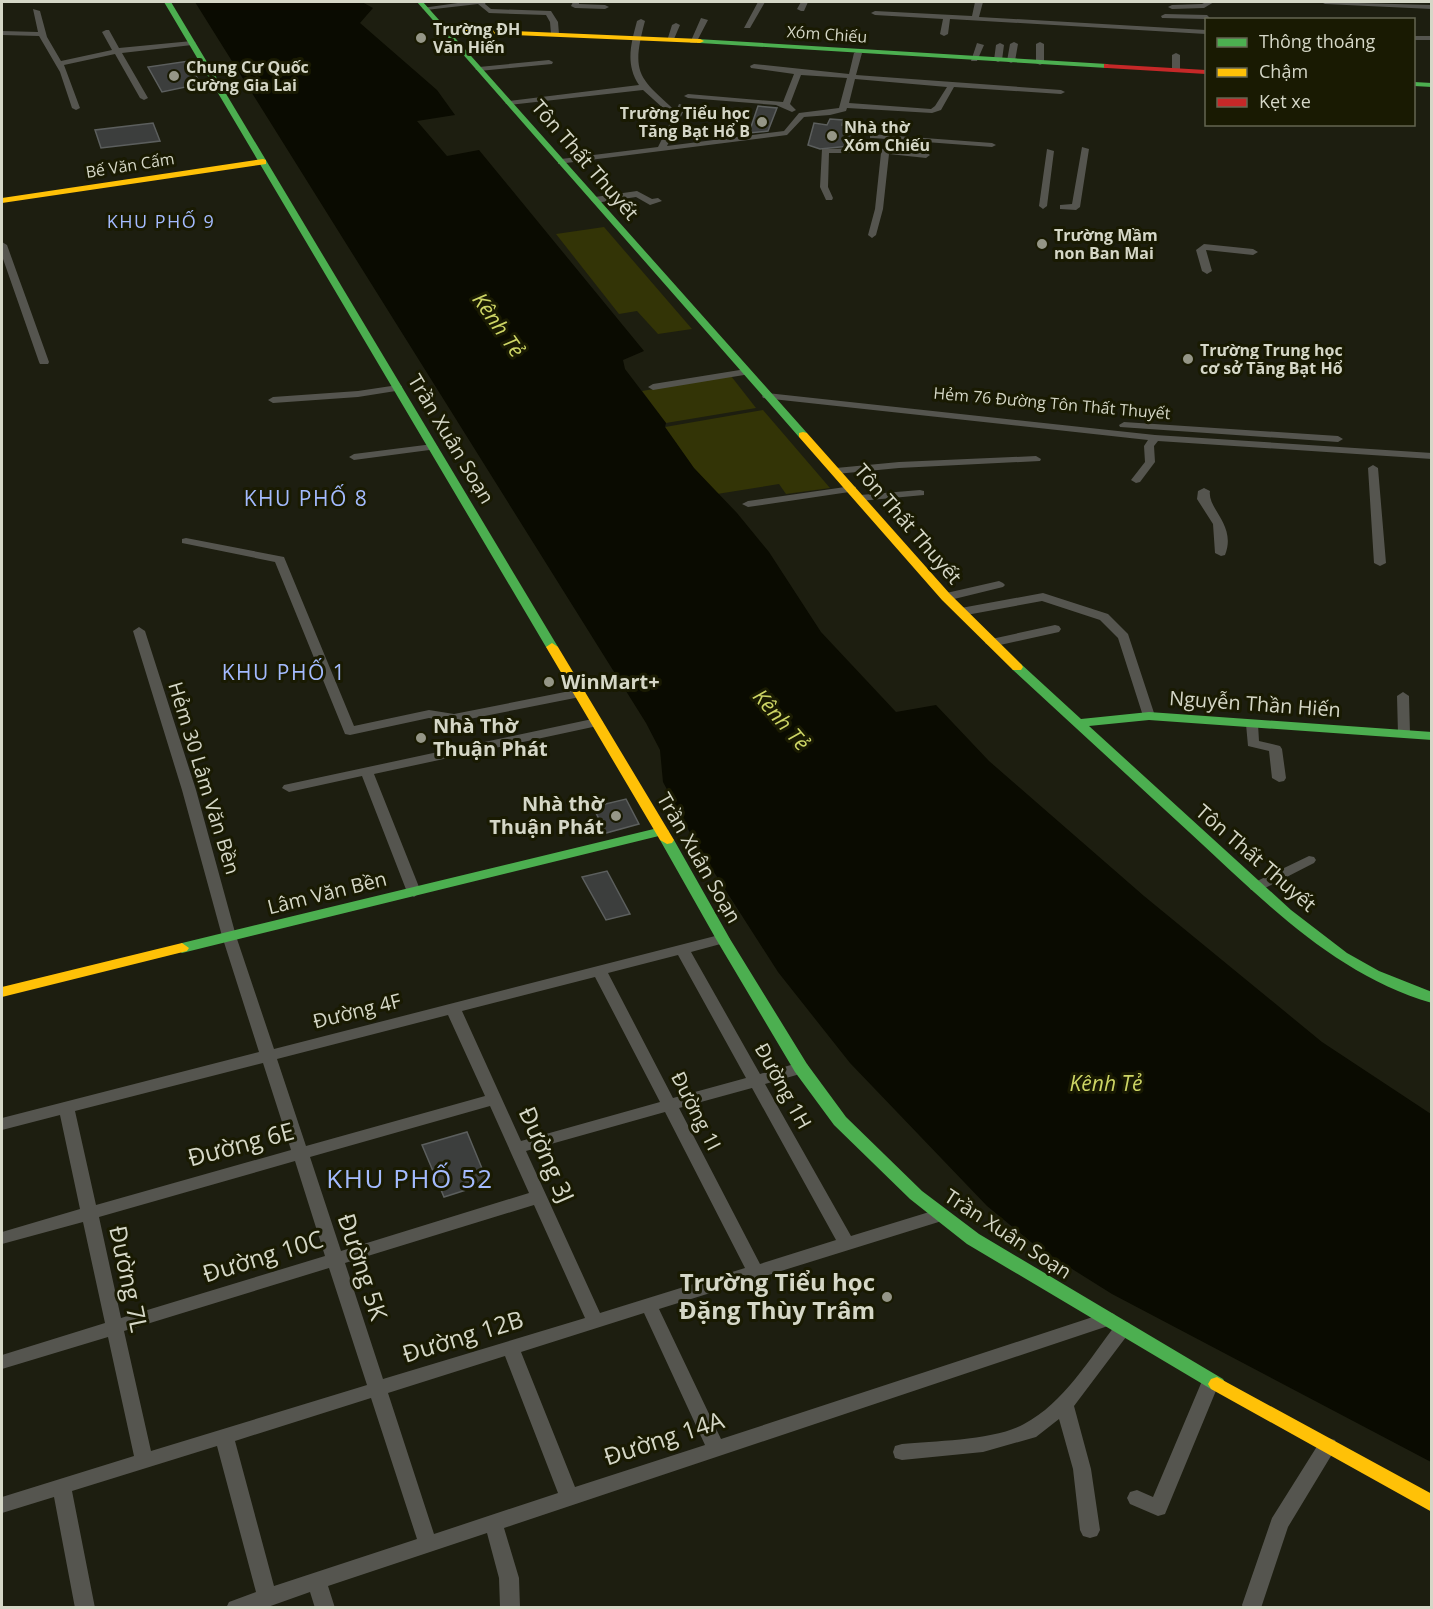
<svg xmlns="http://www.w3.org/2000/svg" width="1433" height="1609" font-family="'Open Sans',sans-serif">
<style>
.green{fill:#333406}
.water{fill:#0a0b01}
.building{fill:#3c3e3d;stroke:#5c5f5e;stroke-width:1.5}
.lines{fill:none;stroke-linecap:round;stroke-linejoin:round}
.street{fill:#55554f;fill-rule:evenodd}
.fast{fill:#4caf50;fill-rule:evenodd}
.slow{fill:#ffc107;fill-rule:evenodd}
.jam{fill:#c62828;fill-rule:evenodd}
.poi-dot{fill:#959687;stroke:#191a02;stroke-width:2}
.labels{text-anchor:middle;stroke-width:6;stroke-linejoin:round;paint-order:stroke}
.far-poi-label{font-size:16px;font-weight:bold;fill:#d5d7c7;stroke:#191a02;text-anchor:start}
.far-street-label{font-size:16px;fill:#d5d7c7;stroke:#191a02}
.far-neighbourhood-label{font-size:18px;letter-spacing:1.5px;fill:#a4bbff;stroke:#191a02}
.street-label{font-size:20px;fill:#d5d7c7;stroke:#191a02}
.poi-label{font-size:20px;font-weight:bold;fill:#d5d7c7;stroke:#191a02;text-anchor:start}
.water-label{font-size:21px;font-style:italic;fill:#cdd565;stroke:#191a02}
.neighbourhood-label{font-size:21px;letter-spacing:1.5px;fill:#a4bbff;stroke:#191a02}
.near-street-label{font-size:24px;fill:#d5d7c7;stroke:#191a02}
.near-poi-label{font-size:24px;font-weight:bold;fill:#d5d7c7;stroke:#191a02;text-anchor:end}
.near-neighbourhood-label{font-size:26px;letter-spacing:1.5px;fill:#a4bbff;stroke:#191a02}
</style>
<rect width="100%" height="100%" fill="#1d1e10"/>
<path class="green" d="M604 227 692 329 658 334 637 311 619 314 556 234Z
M731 376 756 408 666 423 642 391Z
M763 410 830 488 786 494 779 484 717 494 693 467 665 427Z"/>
<path class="water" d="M195 2H362L373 8 360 23 437 90 455 115 417 121 447 156 479 150 644 351 623 360 625 369 666 423 665 427 694 468 737 513 769 552 821 632 896 712 936 705 989 761 1144 896 1322 1042 1431 1114V1462L1112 1294 1037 1247 987 1206 850 1063 778 972 696 844 663 782 660 750 646 723Z"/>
<path class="building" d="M189 61 200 84 162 92 148 67Z
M758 106 777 108 768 131 749 133Z
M830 119 843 120 842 125 855 126 850 146 820 149 808 145 814 123 827 125Z
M153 123 160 141 101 148 95 130Z
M626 799 639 824 606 833 593 807Z
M607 871 630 914 606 920 582 877Z
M467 1132 488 1183 444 1197 422 1145Z"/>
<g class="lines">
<path class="street" d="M465 2H486L485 4 491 9 551 11 558 22 559 34 555 36 551 34 550 22 546 15 489 13 478 4 426 10 422 8Z
M573 2H579V4L605 5 609 7 605 9 575 8 571 6Z
M758 2H765L750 28H744Z
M801 2H808L804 11H801L797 9Z
M975 2H983L979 17 1206 30V34L950 19 948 34 944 36 940 34 943 19 875 15 871 13 875 11 972 16Z
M1206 2H1214L1204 8 1172 9 1168 7 1172 5 1202 4Z
M1321 2 1432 5V9L1325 4Z
M33 9 40 11 47 37 61 61 112 50 102 32 106 30H109L119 48 192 41 196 43 192 45 122 53 148 98 144 100 140 98 115 54 64 65 80 108 76 110 72 108 60 72 39 36 2 35V31L38 32Z
M1165 14 1207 15 1212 20H1206V22L1205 19 1162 18 1161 16Z
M701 18 708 20 696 43H690Z
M641 19 645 21C631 73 638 77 676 111L679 104 686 106 667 146 784 131 799 113 839 108 847 78 801 75 790 104 796 110 792 112 776 105 688 98 684 96 688 94 783 102 794 74 751 68 750 66 754 64 849 74 854 53 858 51 862 53 856 75 1061 90 1065 92 1061 94 954 87 941 110 932 113 847 108 846 111 830 115 804 117 787 135 558 164V160L561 159 658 147 673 117 643 90 509 105 505 103 509 101 639 85C625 64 631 44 637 21ZM855 79 947 87 935 106 931 109 849 103Z
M676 23 680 25 674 39 667 41 672 25Z
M1414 36H1432V40H1414Z
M1014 42 1018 44 1015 61 1011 63 1007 61 1010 44Z
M1040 42 1044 44V63L1040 65 1036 63V44Z
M977 43 984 45 977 61H971Z
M1000 43 1004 45 1002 60 998 62 994 60 996 45Z
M1176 53 1180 55V70L1176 72 1172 70V55Z
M549 60 553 62 552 64 479 71 475 69 479 67Z
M870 134 992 143 996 145 992 147 873 138H870Z
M1082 147 1089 149 1080 207 1076 210 1060 209V205L1072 204Z
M871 148 926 152 930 155 926 158 889 154 883 209 876 235 872 238 868 235 875 209 881 153H829L828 187 833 198 832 200H826L820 187 822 149Z
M1047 149 1054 151 1047 206 1043 209 1039 206Z
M637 191 652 199 658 198 662 201 650 205 636 197 595 203 591 200 595 197Z
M2 242 7 245 49 362 48 364H40L39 362 2 256Z
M1204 244 1253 249 1258 252 1253 255 1206 250 1212 271 1207 274 1202 271 1196 250Z
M746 369 751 372 750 374 653 390 648 387 653 384Z
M398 385 402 386V390L358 397 273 403 268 400 273 397 358 391Z
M767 393 1155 435 1432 453V459L1158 441 1154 446 1155 462 1140 482 1136 483 1131 480 1145 462 1144 446 1148 440 763 398 762 396Z
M1124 422 1338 436 1343 439 1338 442 1120 427 1119 425Z
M433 444 438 447 437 449 354 460 349 457 354 454Z
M1036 456 1041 459 1040 461 899 468 836 474 831 471 836 468 899 462Z
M1373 465 1378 468 1386 563 1380 566 1374 563 1368 468Z
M852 486 856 487V491L748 507 742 504 748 501Z
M1204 488 1210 491C1207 509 1237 525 1225 555L1221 556 1215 553 1213 524 1197 499 1198 491Z
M920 490 924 491V495L860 501 854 498 860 495Z
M186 538 284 557 354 726 429 710 454 714 580 689 586 693 580 697 454 722 429 718 350 735 345 734 275 562 182 543V539Z
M999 581 1003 583 1005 585 1003 587 946 601 940 597 942 594Z
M1043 593 1108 614 1128 634 1155 716 1154 719 1149 720 1143 716 1118 638 1100 620 1042 601 961 616 955 612 961 608Z
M1055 625 1059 626 1061 629 1059 632 991 647 985 643 987 640Z
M139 627 145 631 196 790 236 936 274 1049 723 934 730 939 728 942 691 952 760 1074 801 1062 807 1064 809 1068 807 1072 765 1084 851 1236 939 1209 945 1210 947 1215 945 1220 659 1309 721 1439 1108 1312 1114 1314 1117 1319 1114 1324 504 1528 519 1578 520 1608 500 1607 499 1578 487 1533 328 1586 335 1608H315L310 1592 265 1608H226L229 1602 256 1592 217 1446 72 1491 95 1608H75L54 1497 2 1513V1497L134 1456 108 1337 2 1369V1355L105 1323 83 1222 2 1244V1232L80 1209 60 1115 2 1130V1118L259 1052 222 936 182 790 133 631ZM678 955 746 1078 673 1098 608 973ZM595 977 660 1102 521 1141 462 1011ZM448 1015 485 1096 306 1146 277 1059ZM263 1063 291 1150 96 1205 75 1111ZM752 1088 836 1240 760 1264 679 1108ZM490 1106 529 1193 341 1251 310 1157ZM665 1112 745 1268 600 1313 526 1151ZM295 1161 325 1256 121 1318 99 1217ZM534 1205 585 1318 383 1379 345 1263ZM329 1268 367 1385 151 1451 124 1331ZM644 1313 705 1445 575 1487 521 1352ZM505 1356 558 1493 434 1534 388 1393ZM371 1398 417 1539 274 1586 235 1441Z
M1403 692 1409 696 1410 734 1404 738 1398 734 1397 696Z
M597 718 603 722 602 725 374 774 421 892 414 897 407 892 362 776 289 792 282 788 284 785Z
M1252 720 1258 724 1259 741 1280 746 1282 749 1286 778 1284 781 1279 782 1272 778 1269 751 1248 746 1246 724Z
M1309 856 1314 857 1316 860 1314 863 1261 890H1251L1249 887 1251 884Z
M1123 1321 1129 1323 1132 1328 1129 1333 1074 1406 1091 1469 1100 1530 1097 1536 1090 1538 1083 1536 1080 1530 1073 1469 1059 1419 1036 1437 983 1452 902 1460 895 1458 893 1452 895 1446 902 1444C935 1441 996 1440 1024 1424 1064 1403 1090 1358 1117 1323Z
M1211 1374 1217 1376 1220 1381 1165 1514 1158 1516 1130 1504 1127 1498 1130 1492 1137 1490 1153 1497 1202 1381 1205 1376Z
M1328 1438 1335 1440 1337 1446 1288 1527 1261 1608H1243L1242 1605 1272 1518 1321 1440Z"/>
<path class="fast" d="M164 2H171L558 647 556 650 552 651 546 647Z
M417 2H423L807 433V437H799Z
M697 39 1107 64 1111 66 1107 68 700 43H697Z
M1414 82 1432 83V87L1414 86Z
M1017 663 1021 664 1081 719 1149 712 1432 732V740L1149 720 1089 726 1291 910 1347 953 1379 971 1432 992V1003C1334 975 1262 899 1189 832 1130 778 1072 724 1013 670L1011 667 1013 664Z
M662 827 669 831 667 834 182 953 175 948 182 943Z
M667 836 674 840 730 939 807 1064 846 1117 922 1191 979 1234 1223 1379 1226 1384 1223 1389 1217 1391 1211 1389 967 1244 910 1199 834 1125 795 1072 716 939 660 840Z"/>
<path class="slow" d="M441 28 700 39 704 41 700 43 444 32H441Z
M263 159 266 160V164L2 203V198Z
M803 432 807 433 950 594 1021 664 1023 667 1021 670H1013L942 600 799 437V433Z
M552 643 558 647 674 840 672 843 667 844 660 840 546 647Z
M182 943 189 948 187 951 2 997V987Z
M1217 1377 1432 1494V1512L1211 1389 1208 1384 1211 1379Z"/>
<path class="jam" d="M1104 64 1206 70V74L1107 68H1104Z"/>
</g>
<g class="poi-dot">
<circle cx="421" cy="38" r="6"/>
<circle cx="174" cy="76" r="6"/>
<circle cx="762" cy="122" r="6"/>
<circle cx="832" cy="136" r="6"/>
<circle cx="1042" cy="244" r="6"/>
<circle cx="1188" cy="359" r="6"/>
<circle cx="549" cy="682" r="6"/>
<circle cx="421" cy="738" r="6"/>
<circle cx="616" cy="816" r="6"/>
<circle cx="887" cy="1297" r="6"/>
</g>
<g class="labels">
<g class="far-poi-label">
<text x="433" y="35">Trường ĐH<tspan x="433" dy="18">Văn Hiến</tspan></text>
<text x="186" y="73">Chung Cư Quốc<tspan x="186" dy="18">Cường Gia Lai</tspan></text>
<text x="750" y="119" text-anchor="end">Trường Tiểu học<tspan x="750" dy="18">Tăng Bạt Hổ B</tspan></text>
<text x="844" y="133">Nhà thờ<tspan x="844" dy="18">Xóm Chiếu</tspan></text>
<text x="1054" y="241">Trường Mầm<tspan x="1054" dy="18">non Ban Mai</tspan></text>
<text x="1200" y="356">Trường Trung học<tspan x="1200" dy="18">cơ sở Tăng Bạt Hổ</tspan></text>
</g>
<g class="far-street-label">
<text transform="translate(827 34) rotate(4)" y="6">Xóm Chiếu</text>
<text transform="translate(130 165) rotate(-9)" y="6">Bế Văn Cấm</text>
<text transform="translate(1052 403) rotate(5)" y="6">Hẻm 76 Đường Tôn Thất Thuyết</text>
</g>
<g class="far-neighbourhood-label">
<text x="161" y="228">KHU PHỐ 9</text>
</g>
<g class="street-label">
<text transform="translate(585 160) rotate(49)" y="7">Tôn Thất Thuyết</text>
<text transform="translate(451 439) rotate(59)" y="7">Trần Xuân Soạn</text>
<text transform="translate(908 524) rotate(49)" y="7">Tôn Thất Thuyết</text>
<text transform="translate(1255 704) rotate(4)" y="7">Nguyễn Thần Hiến</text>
<text transform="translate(204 778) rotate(73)" y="7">Hẻm 30 Lâm Văn Bền</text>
<text transform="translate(699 858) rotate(60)" y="7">Trần Xuân Soạn</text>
<text transform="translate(1256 858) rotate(41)" y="7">Tôn Thất Thuyết</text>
<text transform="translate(327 893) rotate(-14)" y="7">Lâm Văn Bền</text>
<text transform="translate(357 1011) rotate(-14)" y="7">Đường 4F</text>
<text transform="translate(783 1086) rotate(61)" y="7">Đường 1H</text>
<text transform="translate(696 1111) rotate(63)" y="7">Đường 1I</text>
<text transform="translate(1008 1234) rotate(33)" y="7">Trần Xuân Soạn</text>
</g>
<g class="poi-label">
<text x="561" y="689">WinMart+</text>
<text x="433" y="733">Nhà Thờ<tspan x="433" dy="23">Thuận Phát</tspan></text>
<text x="604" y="811" text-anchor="end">Nhà thờ<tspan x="604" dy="23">Thuận Phát</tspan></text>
</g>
<g class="water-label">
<text transform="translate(498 325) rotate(55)" y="7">Kênh Tẻ</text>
<text transform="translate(781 720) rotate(49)" y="7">Kênh Tẻ</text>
<text x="1106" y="1091">Kênh Tẻ</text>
</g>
<g class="neighbourhood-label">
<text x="306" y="506">KHU PHỐ 8</text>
<text x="284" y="680">KHU PHỐ 1</text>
</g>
<g class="near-street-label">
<text transform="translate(241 1145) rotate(-15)" y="8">Đường 6E</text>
<text transform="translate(546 1155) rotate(66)" y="8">Đường 3J</text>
<text transform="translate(263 1257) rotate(-17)" y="8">Đường 10C</text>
<text transform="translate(362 1267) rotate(72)" y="8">Đường 5K</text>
<text transform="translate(128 1279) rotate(78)" y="8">Đường 7L</text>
<text transform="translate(463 1337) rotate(-17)" y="8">Đường 12B</text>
<text transform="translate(664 1439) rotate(-18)" y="8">Đường 14A</text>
</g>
<g class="near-poi-label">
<text x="875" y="1291">Trường Tiểu học<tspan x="875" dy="28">Đặng Thùy Trâm</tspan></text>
</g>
<g class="near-neighbourhood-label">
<text x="410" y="1188">KHU PHỐ 52</text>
</g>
</g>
<rect width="1433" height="1609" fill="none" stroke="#d5d7c7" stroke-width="6"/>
<rect x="1205" y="18" width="210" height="108" fill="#191a02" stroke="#646651" stroke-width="1.5"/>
<rect x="1217" y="38" width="30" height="9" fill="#4caf50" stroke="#646651" stroke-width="1.5"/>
<text x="1259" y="48" font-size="18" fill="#d5d7c7">Thông thoáng</text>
<rect x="1217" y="68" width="30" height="9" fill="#ffc107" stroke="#646651" stroke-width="1.5"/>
<text x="1259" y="78" font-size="18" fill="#d5d7c7">Chậm</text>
<rect x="1217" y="98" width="30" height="9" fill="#c62828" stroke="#646651" stroke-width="1.5"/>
<text x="1259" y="108" font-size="18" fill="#d5d7c7">Kẹt xe</text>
</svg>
